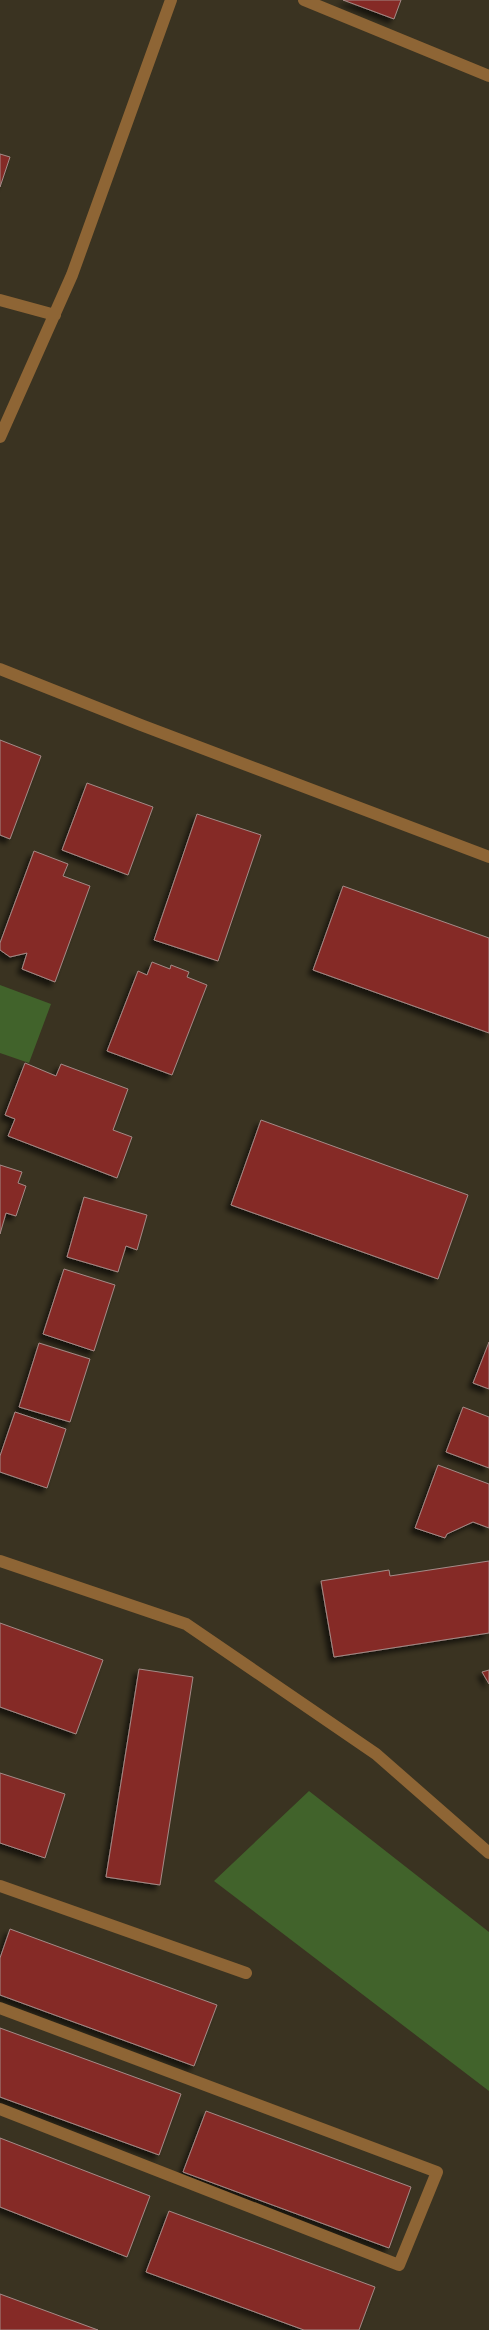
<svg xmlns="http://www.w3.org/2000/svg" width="489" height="2330" font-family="Merriweather,serif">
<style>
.green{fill:#41632b}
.building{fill:#852b26;stroke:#a48a87;filter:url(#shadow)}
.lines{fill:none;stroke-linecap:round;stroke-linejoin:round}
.minor{stroke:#8e6535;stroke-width:12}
</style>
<defs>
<filter id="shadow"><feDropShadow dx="-4.5" dy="4.5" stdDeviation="2.5" flood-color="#0009"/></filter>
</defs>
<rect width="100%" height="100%" fill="#3a3321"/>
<path class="green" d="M0 985 51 1004 29 1063 0 1053Z
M309 1791 489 1932V2091L214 1881Z"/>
<path class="building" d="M343 0H401L394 19Z
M0 154 10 157 0 187Z
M0 740 41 756 10 839 0 835Z
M87 783 153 807 128 875 62 850Z
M197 814 261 835 218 961 154 940Z
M34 851 68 864 63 876 90 886 55 982 22 969 27 953 10 957 0 950V943Z
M343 886 489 938V1033L313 970Z
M152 962 170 969 171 965 189 972 187 977 207 985 172 1075 107 1051 138 971 147 975Z
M25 1063 56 1076 61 1064 128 1089 113 1130 132 1137 117 1178 8 1136 15 1119 5 1115Z
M261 1120 468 1195 438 1279 231 1205Z
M0 1165 22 1172 18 1183 26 1186 16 1216 6 1213 0 1234Z
M84 1197 147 1215 137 1250 126 1246 118 1272 67 1257Z
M64 1269 115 1285 94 1351 43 1334Z
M489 1342V1389L473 1383Z
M39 1343 90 1359 70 1422 19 1407Z
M463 1407 489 1417V1468L446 1452Z
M15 1412 66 1429 47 1488 0 1472V1456Z
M438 1465 489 1484V1528L473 1522 447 1534 445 1538 415 1528Z
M489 1561V1633L334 1657 321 1581 389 1570 390 1576Z
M0 1623 103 1660 76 1734 0 1707Z
M139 1669 193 1677 160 1885 106 1877Z
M489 1670V1684L482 1672Z
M0 1773 65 1794 45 1858 0 1843Z
M10 1929 217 2005 194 2066 0 1995V1958Z
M0 2028 181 2094 159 2155 0 2097Z
M206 2111 411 2187 389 2248 183 2172Z
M0 2138 150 2196 127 2257 0 2207Z
M169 2211 375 2287 359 2330H304L146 2272Z
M0 2294 98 2330H0Z"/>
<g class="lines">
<path class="minor" d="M304 0 489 76
M0 300 55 315
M0 437 72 275 171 0
M0 669 141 725 489 857
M0 1561 186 1624 376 1754 489 1853
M0 1886 246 1973
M0 2008 437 2172 399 2265 0 2109"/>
</g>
</svg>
